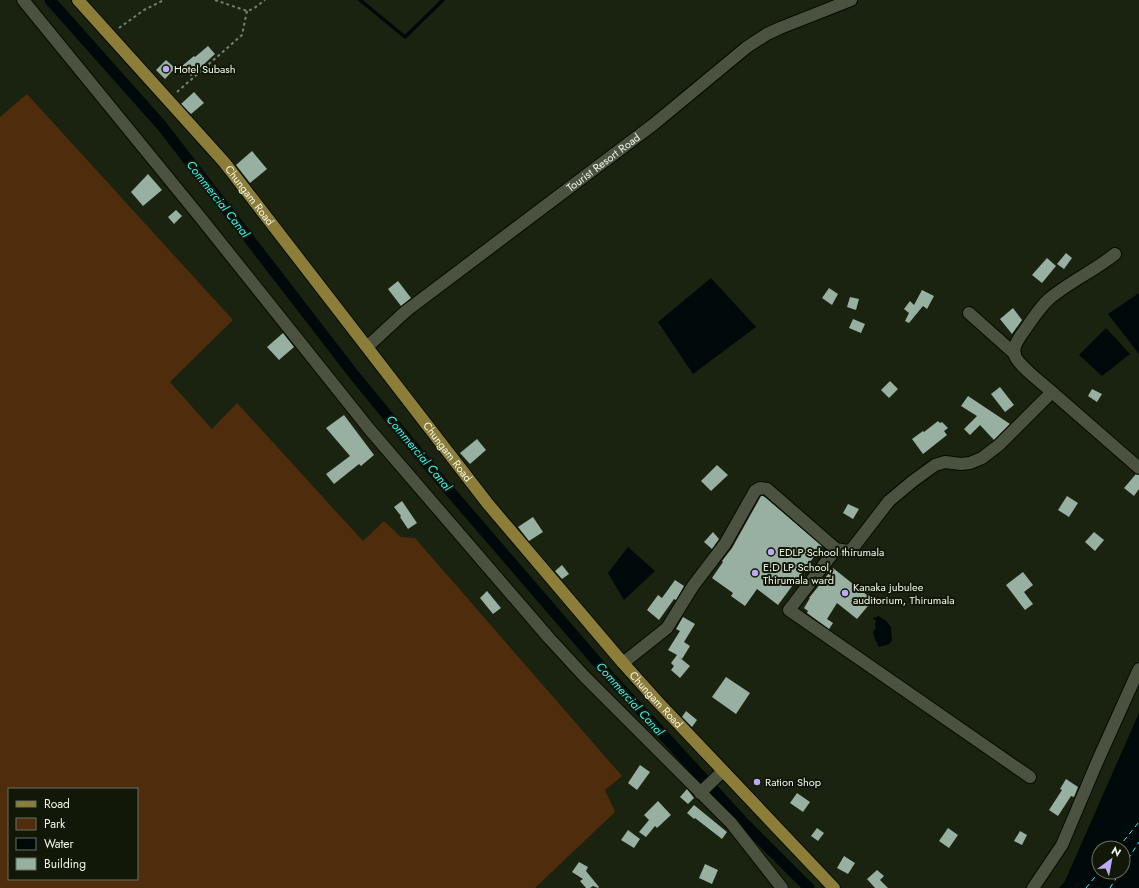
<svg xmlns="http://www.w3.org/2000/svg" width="1139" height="888" font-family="Jost,sans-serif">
  <rect width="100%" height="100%" fill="#1a2210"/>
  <path fill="#4f2c0b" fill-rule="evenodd" d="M27,94L233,320L170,382L212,429L237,403L363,541L384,521L401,537L415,538L622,776L605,790L615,812L535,888H0V117ZM9,789H137V879H9Z"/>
  <g fill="#000909" fill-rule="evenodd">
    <path d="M711,278L756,327L693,374L658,322Z"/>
    <path d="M1139,293V354L1108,314Z"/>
    <path d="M1106,328L1130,354L1102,376L1079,355Z"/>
    <path d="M628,547L655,571L624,600L608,573Z"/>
    <path d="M879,616L886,621L891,627L892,640L890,643L887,645L879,647L875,639L873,632L876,628L875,624L876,621L873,618Z"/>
    <path d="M1139,713V888H1059L1065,881ZM1099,848H1123V872H1099Z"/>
  </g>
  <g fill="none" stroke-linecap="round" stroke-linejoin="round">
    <path stroke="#000909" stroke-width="3.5" d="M360,0L405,37L443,0"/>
    <path stroke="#000909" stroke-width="11" d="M50,0L162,126L355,376L442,482L610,677L745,824L809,888"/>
    <g stroke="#35f5f6" stroke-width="1" stroke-dasharray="5 4" stroke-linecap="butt">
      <path d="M1118,848L1139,822"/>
      <path d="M1123,867L1139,842"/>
      <path d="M1086,888L1099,872"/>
      <path d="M1110,888L1120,872"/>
    </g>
  </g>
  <g fill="#98b0a2">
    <path d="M208,46L215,54L191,76L182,66L194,56L195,57Z"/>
    <path d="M166,60L175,68L165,79L156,70Z"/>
    <path d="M194,92L204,103L191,114L181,104Z"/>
    <path d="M252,151L267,169L250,183L236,165Z"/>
    <path d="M148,174L162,190L143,206L131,192Z"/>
    <path d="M176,210L182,216L174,224L168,217Z"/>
    <path d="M1066,253L1072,258L1064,269L1057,264Z"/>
    <path d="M1047,258L1056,266L1042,283L1032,275Z"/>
    <path d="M398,281L411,298L401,306L388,289Z"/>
    <path d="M829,288L838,294L832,305L822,298Z"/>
    <path d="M922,290L934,296L927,309L923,306L909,323L905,321L909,313L904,309L910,301L914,305Z"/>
    <path d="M850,297L859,299L856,310L847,307Z"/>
    <path d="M1013,308L1022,320L1012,334L1000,319Z"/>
    <path d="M853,319L865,324L861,333L849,328Z"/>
    <path d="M283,333L294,347L279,360L267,347Z"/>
    <path d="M890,381L898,389L889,398L881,390Z"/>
    <path d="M1000,387L1014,405L1005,412L991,394Z"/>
    <path d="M1092,389L1102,394L1097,402L1088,396Z"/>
    <path d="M968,396L1010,424L994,440L980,425L970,435L964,429L977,416L961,406Z"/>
    <path d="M344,415L374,455L361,466L359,464L334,484L326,474L350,456L326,428Z"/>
    <path d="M938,421L940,423L942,422L948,428L944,431L947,435L923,454L912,439L923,431L924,432Z"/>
    <path d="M477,439L486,450L470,464L460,453Z"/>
    <path d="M717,465L728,475L711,491L701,481Z"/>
    <path d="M1136,474L1139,475V489L1134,496L1124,488Z"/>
    <path d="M761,496H763L766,498L822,546L778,605L757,589L745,606L731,596L733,593L712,578L723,562L722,561L732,548Z"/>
    <path d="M1067,496L1078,503L1069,517L1058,510Z"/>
    <path d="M402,501L417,523L408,529L400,517L401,516L394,507Z"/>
    <path d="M848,504L859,509L853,519L843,513Z"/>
    <path d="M533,517L543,532L529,541L518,527Z"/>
    <path d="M713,532L719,539L712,549L704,542Z"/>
    <path d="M1094,532L1104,540L1095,551L1085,542Z"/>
    <path d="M562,565L569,574L562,579L555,571Z"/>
    <path d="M833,568L873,600L857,619L837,603L827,619L833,623L829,629L807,613L808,611L804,608L810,598H809Z"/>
    <path d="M1023,572L1033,585L1024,592L1033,604L1025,610L1006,585Z"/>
    <path d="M675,580L684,586L676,600L674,599L659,620L647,610L658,595L662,598Z"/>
    <path d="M487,591L501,608L493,614L480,598Z"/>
    <path d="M683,617L695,624L684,642L690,646L682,659L679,657L690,666L680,678L671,670L674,666L671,663L677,655L668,650L680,631L676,629Z"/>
    <path d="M726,677L750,693L736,714L712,697Z"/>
    <path d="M686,711L697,720L692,727L682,717Z"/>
    <path d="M640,765L650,772L637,790L628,783Z"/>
    <path d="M1066,779L1078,787L1074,797L1071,796L1058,816L1049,810L1062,790L1060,789Z"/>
    <path d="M687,789L694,798L688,804L680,797Z"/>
    <path d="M797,793L810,802L803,812L790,803Z"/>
    <path d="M658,801L671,815L657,828L655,826L646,837L639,832L649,820L644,815Z"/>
    <path d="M694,805L727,832L722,839L695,818L694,819L687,813Z"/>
    <path d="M817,828L824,833L818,841L811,836Z"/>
    <path d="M948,828L958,835L949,848L939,841Z"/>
    <path d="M628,830L640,839L634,848L621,840Z"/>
    <path d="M1020,831L1027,835L1022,845L1014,841Z"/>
    <path d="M844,856L855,863L848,874L837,868Z"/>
    <path d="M579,862L588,867L586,871L599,887L598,888L593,886L590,888H586L580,881L583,879L572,872Z"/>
    <path d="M705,864L718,870L712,884L699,878Z"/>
    <path d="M877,870L884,876L880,880L888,888H875L867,879Z"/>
  </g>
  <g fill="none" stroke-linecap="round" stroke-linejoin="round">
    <g stroke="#060b01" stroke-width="14">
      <g id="minor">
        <path d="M23,0L200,217L370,430L549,638L584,676L731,823L782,888"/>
        <path d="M969,313L1015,354"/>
        <path id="s1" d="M367,347L406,311L654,124L747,47L767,34L780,28L851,0"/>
        <path d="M1052,392L1139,468"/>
        <path d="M836,549L789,610L1030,777"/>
        <path d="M623,663L667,628L693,586L725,544L755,491L760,488L767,489L836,549L847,551L852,549L889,501L913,481L935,465L945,462L961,464L970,463L982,458L999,445L1052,392C1042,383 1020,367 1015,356C1012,347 1019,338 1024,331C1032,320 1039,308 1049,299C1069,282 1094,271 1115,254"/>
        <path d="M700,793L723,771"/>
        <path d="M1033,888L1062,845L1098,760L1139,669"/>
      </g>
    </g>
    <g stroke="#060b01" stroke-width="14">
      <g id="major">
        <path id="s2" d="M78,0L224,162L488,504L623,663L657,701L834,888"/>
      </g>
    </g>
    <g stroke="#797f71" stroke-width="2" stroke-dasharray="3 3" stroke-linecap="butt">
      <path d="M215,0L247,11L253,9L265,0"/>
      <path d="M119,28L144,10L164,0"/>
      <path d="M177,92L242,35L247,11"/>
    </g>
    <use href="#minor" stroke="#4b5340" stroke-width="12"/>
    <use href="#major" stroke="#8c7e38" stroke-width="12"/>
  </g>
  <g fill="#bea9f4" stroke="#111808" stroke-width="1.5">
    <circle cx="166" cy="69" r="4"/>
    <circle cx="771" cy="552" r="4"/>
    <circle cx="755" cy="573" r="4"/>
    <circle cx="845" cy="593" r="4"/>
    <circle cx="757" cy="782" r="4"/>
  </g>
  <g text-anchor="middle" stroke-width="4" stroke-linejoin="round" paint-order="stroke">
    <g font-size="11" fill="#f1f6eb" stroke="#111808" text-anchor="start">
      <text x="174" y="73">Hotel Subash</text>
      <text x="779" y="556">EDLP School thirumala</text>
      <text x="763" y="571">E.D LP School,<tspan x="763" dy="13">Thirumala ward</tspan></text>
      <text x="853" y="591">Kanaka jubulee<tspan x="853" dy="13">auditorium, Thirumala</tspan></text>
      <text x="765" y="786">Ration Shop</text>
    </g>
    <g font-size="11" fill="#f1f6eb" stroke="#111808">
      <text dy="4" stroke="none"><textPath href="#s1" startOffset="300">Tourist Resort Road</textPath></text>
      <text dy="4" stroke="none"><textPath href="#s2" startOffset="260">Chungam Road</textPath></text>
      <text dy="4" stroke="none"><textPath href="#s2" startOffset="584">Chungam Road</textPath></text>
      <text dy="4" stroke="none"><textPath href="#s2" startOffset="908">Chungam Road</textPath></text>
    </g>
    <g font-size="12" font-style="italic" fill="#35f5f6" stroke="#111808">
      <text transform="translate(218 199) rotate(52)" y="4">Commercial Canal</text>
      <text transform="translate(419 453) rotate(50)" y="4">Commercial Canal</text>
      <text transform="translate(630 699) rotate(48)" y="4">Commercial Canal</text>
    </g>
  </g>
  <rect x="8" y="788" width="130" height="92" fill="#111808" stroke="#6b7163"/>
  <rect x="16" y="801" width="20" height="6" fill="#8c7e38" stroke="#6b7163"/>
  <text x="44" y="808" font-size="12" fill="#f1f6eb">Road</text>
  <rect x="16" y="818" width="20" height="12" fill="#4f2c0b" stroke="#6b7163"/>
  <text x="44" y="828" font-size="12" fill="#f1f6eb">Park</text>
  <rect x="16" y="838" width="20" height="12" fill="#000909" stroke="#6b7163"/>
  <text x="44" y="848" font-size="12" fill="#f1f6eb">Water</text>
  <rect x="16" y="858" width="20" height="12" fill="#98b0a2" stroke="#6b7163"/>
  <text x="44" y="868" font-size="12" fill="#f1f6eb">Building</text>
  <g transform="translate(1111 860) rotate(32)"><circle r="19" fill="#111808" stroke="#6b7163"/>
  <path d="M0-3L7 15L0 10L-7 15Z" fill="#bea9f4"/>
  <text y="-6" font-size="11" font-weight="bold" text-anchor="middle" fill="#f1f6eb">N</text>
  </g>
</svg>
